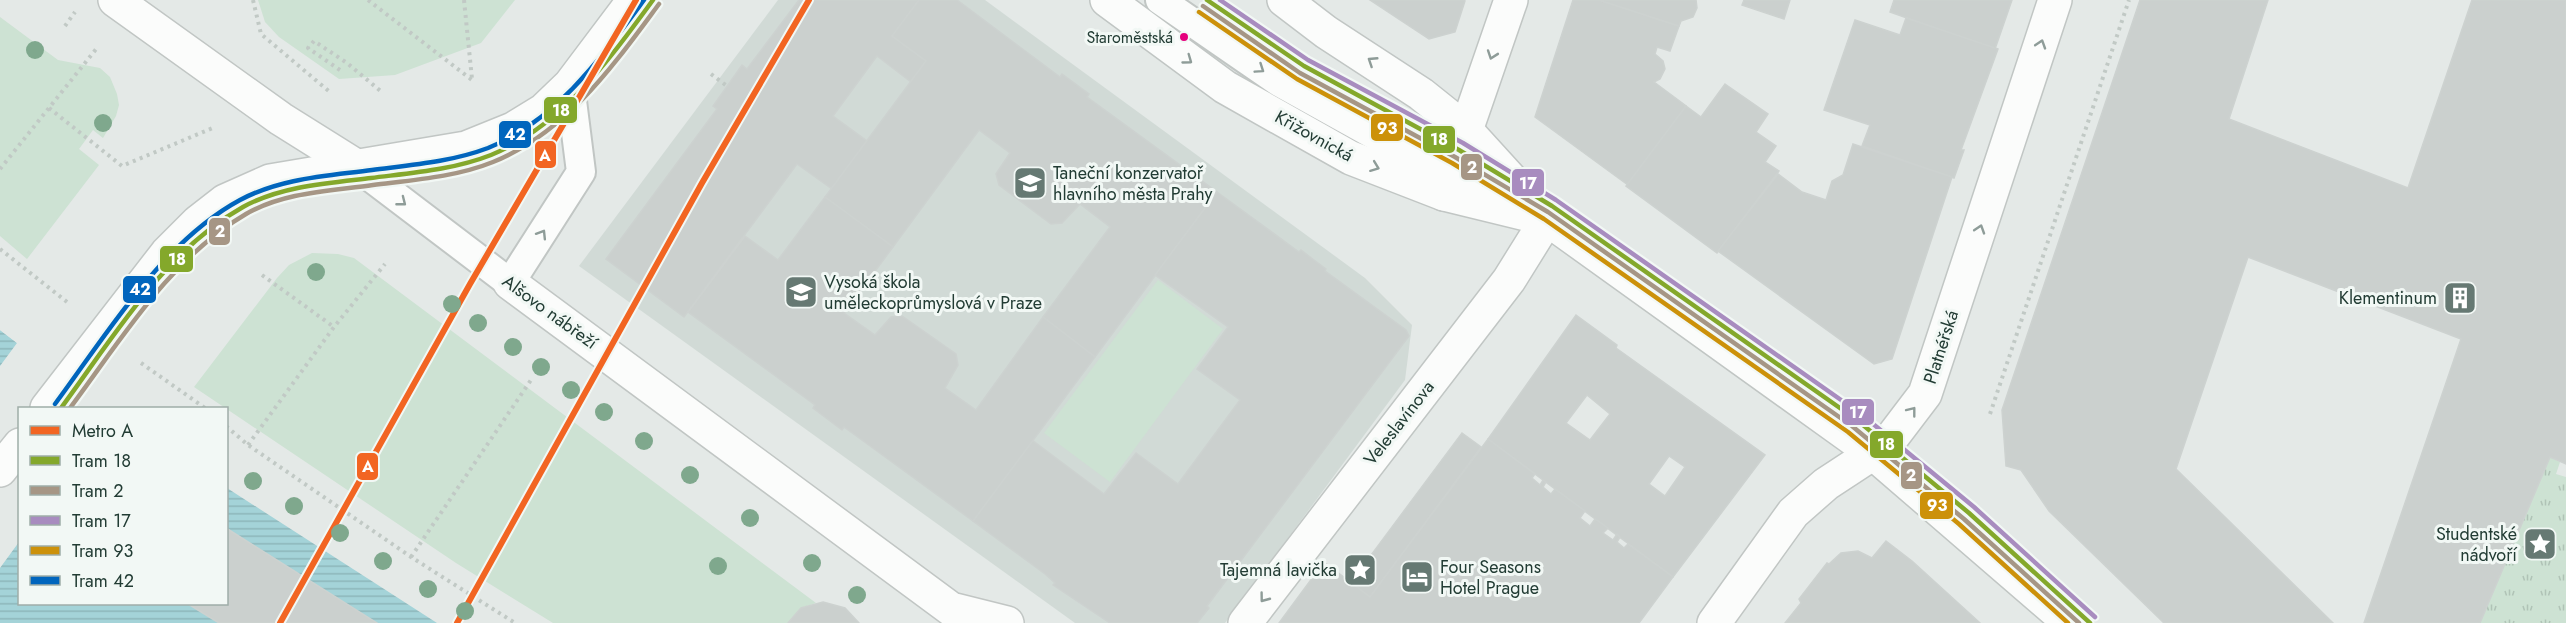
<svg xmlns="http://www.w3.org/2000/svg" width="2566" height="623" font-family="Jost,sans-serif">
  <defs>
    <pattern id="grass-tufts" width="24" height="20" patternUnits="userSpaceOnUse" patternTransform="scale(1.5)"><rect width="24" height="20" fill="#cde2d3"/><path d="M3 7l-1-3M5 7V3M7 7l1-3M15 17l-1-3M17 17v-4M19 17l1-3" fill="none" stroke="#b0c3b6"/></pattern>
    <pattern id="water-rules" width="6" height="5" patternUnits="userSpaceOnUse" patternTransform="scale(1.5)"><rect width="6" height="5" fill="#a4d3d8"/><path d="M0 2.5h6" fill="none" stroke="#8db6ba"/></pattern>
  </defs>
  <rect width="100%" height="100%" fill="#e4e9e7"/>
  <path fill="#d1dad6" d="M778,0H985L1365,278L1412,325L1405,380L1225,623H1075L579,266Z"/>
  <path fill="url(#grass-tufts)" d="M2550,457L2560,462L2556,474L2566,477V623H2480Z"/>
  <g fill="#cde2d3">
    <path d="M258,0H515L481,43L395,75L339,79L279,37L265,22Z"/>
    <path d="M0,17L58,60L100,68L110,77L117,94L119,105L116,116L103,138L93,130L79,149L99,165L27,259L0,236Z"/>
    <path d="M312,253L338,254L354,258L816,603L801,608L788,623H553L456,563L194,387L277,278L289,265Z"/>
    <path d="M1158,280L1223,329L1110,482L1044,433Z"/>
  </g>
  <path fill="url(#water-rules)" d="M0,330L103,408H20V604H226L227,488L437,623H0Z"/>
  <path fill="#e4e9e7" d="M3,322V328L106,408H20L19,542L0,568V366L17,343L0,330Z"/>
  <g fill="#cbd0ce" stroke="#cdd2d0" stroke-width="1.5" fill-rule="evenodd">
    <path d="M799,0H919L892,36L926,61L911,82L877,56L833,116L867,141L832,189L797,164L684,317L606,259L717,109L713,106L742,65L747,69Z"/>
    <path d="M919,0H957L1060,77L1062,74L1089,94L1087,97L1217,192L1095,357L1043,317L1110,227L1080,204L1062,223L1051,224L999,185L996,174L1010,153L979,130L893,247L825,197L926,61L892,36Z"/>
    <path d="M1370,0H1463L1465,1L1455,32L1429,39Z"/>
    <path d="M1573,0H1599L1679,26L1670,51L1657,47L1655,54L1663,61L1665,69L1660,79L1654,82L1686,106L1628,185L1535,117Z"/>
    <path d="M1599,0H1696L1697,8L1693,17L1681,21L1679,26Z"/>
    <path d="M1744,0H1790L1784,19L1742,5Z"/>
    <path d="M1894,0H2012L1995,49L1890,12Z"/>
    <path d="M2140,0H2268L2229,119L2408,188L2472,0H2566V464L2550,457L2480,623H2364L2461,339L2248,257L2176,469L2333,623H2164L2049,511L2021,470L2006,466L2002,410Z"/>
    <path d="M1906,18L1998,49L1961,150H1964L1954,178L1862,146L1870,125L1824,110L1855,20L1900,35Z"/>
    <path d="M1725,84L1768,114L1756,132L1776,146L1765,162L1779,171L1717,253L1626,186L1686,106L1701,117Z"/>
    <path d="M1853,144L1952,177L1892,359L1874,364L1718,251L1778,174L1802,192L1826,200L1832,181L1843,175Z"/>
    <path d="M1217,192L1299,252L1301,250L1314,260L1326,269L1325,271L1406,330L1409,336L1207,606L1209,608L1197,623H1110L1053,585L1055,583L1045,574L973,521L1032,440L1104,494L1136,453L1178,484L1240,400L1197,369L1228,327L1155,275Z"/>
    <path d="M825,197L893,247L844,313L875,335L891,317L902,316L956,354L958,365L945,388L976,410L1043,317L1095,357L973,521L844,427L842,430L813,408L815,405L688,312L745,236L778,260Z"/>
    <path d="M1576,315L1617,345L1616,348L1765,455L1673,577L1488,439ZM1587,395L1610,414L1590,440L1566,423ZM1669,456L1685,467L1665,496L1649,484Z"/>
    <path d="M1462,433L1481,447L1370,597L1351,582Z"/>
    <path d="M1488,439L1535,474L1532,478L1540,485L1543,480L1546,482L1543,487L1551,494L1555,489L1585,511L1580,518L1590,526L1595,519L1608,528L1603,533L1613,540L1617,534L1620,537L1617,542L1624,548L1628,544L1673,577L1639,623H1279L1324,562L1370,597Z"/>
    <path d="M226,528L377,623H219L188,604H226Z"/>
    <path d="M1886,541L1912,561L1980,623H1785L1801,603L1799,599L1827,563L1829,564L1841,553L1858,551L1872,558Z"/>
    <path d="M823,602L845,608L859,623H788L801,608Z"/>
  </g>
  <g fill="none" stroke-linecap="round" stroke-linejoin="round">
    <g stroke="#c1c6c4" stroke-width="32">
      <g id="lane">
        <path d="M1160,0L1279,82L1468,187"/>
        <path d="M356,166L510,283L581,172L570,85"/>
      </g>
    </g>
    <g stroke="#c1c6c4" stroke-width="36">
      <g id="street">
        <path d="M115,0L281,119L356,166"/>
        <path d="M1107,0L1225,87L1351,158L1444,194L1547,219"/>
        <path d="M1284,0L1326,32L1421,94L1466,130L1547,219L1873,453L2070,623"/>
        <path d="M1444,194L1511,0"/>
        <path d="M510,283L951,609L1007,623"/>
        <path d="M47,408L167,253L198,222L225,201L270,181L466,148L513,129L544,110L570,85L634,0"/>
        <path d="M0,470L20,445"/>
        <path d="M1245,623L1509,280L1547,219"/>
        <path d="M1714,623L1793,513L1826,484L1887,444L1925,394L2055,0"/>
      </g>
    </g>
    <g stroke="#c1c9c5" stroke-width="4" stroke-dasharray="3 4.5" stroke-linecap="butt">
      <path d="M253,0L261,34L331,93"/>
      <path d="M368,0L472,80"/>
      <path d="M464,0L472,79"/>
      <path d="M65,26L75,12"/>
      <path d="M340,70L308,48L314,41L347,63L383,93"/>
      <path d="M711,74L727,86"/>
      <path d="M49,108L122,166L215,127"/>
      <path d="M0,169L97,48"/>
      <path d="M0,249L67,302"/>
      <path d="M262,275L334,327"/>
      <path d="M141,363L205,408"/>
      <path d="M1990,414L2129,0"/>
      <path d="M226,426L248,445L411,557L515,623"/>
      <path d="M248,445L334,327L385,264"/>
      <path d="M411,557L531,380"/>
    </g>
    <use href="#lane" stroke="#fbfcfb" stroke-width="28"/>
    <use href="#street" stroke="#fbfcfb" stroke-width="33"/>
    <g stroke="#f2f8f5" stroke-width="9">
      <g id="tram-1">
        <path d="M1207,0L1304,66L1459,150L1552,206L1857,420L1969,513L2090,623"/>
        <path d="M61,408C113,338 164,251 243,207C281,186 328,183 371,178C410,173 453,170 491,155C563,125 608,61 653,0"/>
      </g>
    </g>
    <g stroke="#f2f8f5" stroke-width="9">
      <g id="tram-2">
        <path d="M1203,6L1300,73L1455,157L1548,212L1852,426L1964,519L2079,623"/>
        <path d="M70,408C121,340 170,258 246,214C284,192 331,191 373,185C413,180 456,177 493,162C567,132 613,66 659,4"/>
      </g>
    </g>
    <g stroke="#f2f8f5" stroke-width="9">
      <path id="tram-3" d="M1220,0L1308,60L1463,143L1556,200L1861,414L1974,507L2095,617"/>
    </g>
    <g stroke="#f2f8f5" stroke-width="9">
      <path id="tram-4" d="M1199,12L1297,79L1452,163L1544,219L1848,432L1959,524L2068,623"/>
    </g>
    <g stroke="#f2f8f5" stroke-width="9">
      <path id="tram-5" d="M55,404C107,334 162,242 240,200C281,178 327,176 372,170C411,165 451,162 488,148C557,120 601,58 644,0"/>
    </g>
    <use href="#tram-1" stroke="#84a82b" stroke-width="4.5"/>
    <use href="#tram-2" stroke="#a69685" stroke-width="4.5"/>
    <use href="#tram-3" stroke="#a88cbf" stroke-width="4.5"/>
    <use href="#tram-4" stroke="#cc910a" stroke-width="4.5"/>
    <use href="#tram-5" stroke="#0065bd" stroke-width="4.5"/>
    <g stroke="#f2f8f5" stroke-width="10">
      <g id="metro-1">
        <path d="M280,623L470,284L636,0"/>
        <path d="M457,623L702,183L809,0"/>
      </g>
    </g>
    <use href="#metro-1" stroke="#f26522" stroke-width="6"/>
  </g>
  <g fill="#7fa88d">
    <circle cx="35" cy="50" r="9"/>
    <circle cx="103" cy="123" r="9"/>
    <circle cx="316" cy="272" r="9"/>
    <circle cx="452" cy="304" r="9"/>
    <circle cx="478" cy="323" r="9"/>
    <circle cx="513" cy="347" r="9"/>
    <circle cx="541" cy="367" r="9"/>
    <circle cx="571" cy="390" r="9"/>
    <circle cx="604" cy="412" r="9"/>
    <circle cx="644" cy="441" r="9"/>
    <circle cx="690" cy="475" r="9"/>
    <circle cx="253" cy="481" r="9"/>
    <circle cx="294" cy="506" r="9"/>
    <circle cx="750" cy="518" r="9"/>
    <circle cx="340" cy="533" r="9"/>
    <circle cx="383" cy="561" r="9"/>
    <circle cx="812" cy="563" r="9"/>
    <circle cx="718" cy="566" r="9"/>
    <circle cx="428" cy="589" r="9"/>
    <circle cx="857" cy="595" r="9"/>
    <circle cx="465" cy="611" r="9"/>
  </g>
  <defs><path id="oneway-chevron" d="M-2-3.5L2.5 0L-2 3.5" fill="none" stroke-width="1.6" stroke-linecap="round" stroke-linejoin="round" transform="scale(1.5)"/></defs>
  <g stroke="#8e9c98">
    <use href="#oneway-chevron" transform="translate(2041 44) rotate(-72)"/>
    <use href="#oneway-chevron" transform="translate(1492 55) rotate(109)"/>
    <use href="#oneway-chevron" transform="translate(1188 60) rotate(36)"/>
    <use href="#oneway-chevron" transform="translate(1372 61) rotate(-147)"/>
    <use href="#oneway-chevron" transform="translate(1260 69) rotate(34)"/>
    <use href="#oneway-chevron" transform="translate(1375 167) rotate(21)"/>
    <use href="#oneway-chevron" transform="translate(402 202) rotate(38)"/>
    <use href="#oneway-chevron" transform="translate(1980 229) rotate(-72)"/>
    <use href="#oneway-chevron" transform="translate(542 234) rotate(-58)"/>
    <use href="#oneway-chevron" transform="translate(1912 411) rotate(-52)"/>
    <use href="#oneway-chevron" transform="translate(1264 598) rotate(127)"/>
  </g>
  <defs>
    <g id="school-square" transform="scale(1.725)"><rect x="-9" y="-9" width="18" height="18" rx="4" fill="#667973" stroke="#f2f8f5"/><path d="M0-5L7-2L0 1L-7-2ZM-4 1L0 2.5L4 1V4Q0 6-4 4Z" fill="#fff"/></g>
    <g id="university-square" transform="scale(1.725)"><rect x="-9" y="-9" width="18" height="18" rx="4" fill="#667973" stroke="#f2f8f5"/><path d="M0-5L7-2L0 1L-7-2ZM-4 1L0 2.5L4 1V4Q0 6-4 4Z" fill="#fff"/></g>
    <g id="building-square" transform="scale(1.725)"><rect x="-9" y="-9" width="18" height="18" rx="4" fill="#667973" stroke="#f2f8f5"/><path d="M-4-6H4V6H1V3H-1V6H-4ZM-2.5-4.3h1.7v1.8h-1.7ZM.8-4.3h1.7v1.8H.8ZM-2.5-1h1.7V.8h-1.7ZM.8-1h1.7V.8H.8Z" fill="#fff"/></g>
    <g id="sight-square" transform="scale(1.725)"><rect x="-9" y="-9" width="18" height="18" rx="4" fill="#667973" stroke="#f2f8f5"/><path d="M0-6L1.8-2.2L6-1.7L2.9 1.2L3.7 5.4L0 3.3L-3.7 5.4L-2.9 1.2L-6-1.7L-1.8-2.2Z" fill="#fff"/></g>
    <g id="hotel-square" transform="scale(1.725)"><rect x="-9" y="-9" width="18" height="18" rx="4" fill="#667973" stroke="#f2f8f5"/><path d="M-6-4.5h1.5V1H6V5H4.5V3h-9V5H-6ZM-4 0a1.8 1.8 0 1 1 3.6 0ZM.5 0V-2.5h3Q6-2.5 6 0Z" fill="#fff"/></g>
  </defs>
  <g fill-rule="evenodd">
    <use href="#school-square" x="1030" y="183"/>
    <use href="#university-square" x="801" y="292"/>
    <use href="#building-square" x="2460" y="298"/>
    <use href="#sight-square" x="2540" y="544"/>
    <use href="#sight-square" x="1360" y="570"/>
    <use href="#hotel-square" x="1417" y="577"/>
  </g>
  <circle fill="#e5007d" stroke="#f2f8f5" stroke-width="2" cx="1184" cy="37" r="5"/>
  <g text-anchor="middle" stroke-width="6" stroke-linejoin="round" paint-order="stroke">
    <g font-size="16" fill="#223c34" stroke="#f2f8f5" text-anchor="end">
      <text x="1173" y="43">Staroměstská</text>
    </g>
    <g font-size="18" fill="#223c34" stroke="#f2f8f5">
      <text transform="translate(1314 136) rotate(29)" y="6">Křižovnická</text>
      <text transform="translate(550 312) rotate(36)" y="6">Alšovo nábřeží</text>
      <text transform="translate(1941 347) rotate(-72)" y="6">Platnéřská</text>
      <text transform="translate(1399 423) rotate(-52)" y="6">Veleslavínova</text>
    </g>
    <g font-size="18" fill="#223c34" stroke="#f2f8f5" text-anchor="start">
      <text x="1053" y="179">Taneční konzervatoř<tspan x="1053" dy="21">hlavního města Prahy</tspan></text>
      <text x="824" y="288">Vysoká škola<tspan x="824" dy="21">uměleckoprůmyslová v Praze</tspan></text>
      <text x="2437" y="304" text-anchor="end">Klementinum</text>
      <text x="2517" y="540" text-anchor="end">Studentské<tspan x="2517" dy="21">nádvoří</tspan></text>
      <text x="1440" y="573">Four Seasons<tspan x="1440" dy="21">Hotel Prague</tspan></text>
      <text x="1337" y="576" text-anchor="end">Tajemná lavička</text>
    </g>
  </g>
  <g stroke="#f2f8f5" stroke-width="2">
    <rect x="543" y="96" width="35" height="28" rx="6" fill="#84a82b"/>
    <rect x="1370" y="113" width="34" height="29" rx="6" fill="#cc910a"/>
    <rect x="498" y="120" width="34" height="29" rx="6" fill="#0065bd"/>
    <rect x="1422" y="125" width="34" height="29" rx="6" fill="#84a82b"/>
    <rect x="534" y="140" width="23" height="29" rx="6" fill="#f26522"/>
    <rect x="1460" y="153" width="23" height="28" rx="6" fill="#a69685"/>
    <rect x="1511" y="168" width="34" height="29" rx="6" fill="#a88cbf"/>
    <rect x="208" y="217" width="23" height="29" rx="6" fill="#a69685"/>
    <rect x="159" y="245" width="35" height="28" rx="6" fill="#84a82b"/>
    <rect x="122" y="275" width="35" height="29" rx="6" fill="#0065bd"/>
    <rect x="1841" y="398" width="34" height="28" rx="6" fill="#a88cbf"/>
    <rect x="1869" y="430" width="35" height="29" rx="6" fill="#84a82b"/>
    <rect x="356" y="452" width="23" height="29" rx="6" fill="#f26522"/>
    <rect x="1900" y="461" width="23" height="29" rx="6" fill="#a69685"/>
    <rect x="1919" y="491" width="35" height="29" rx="6" fill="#cc910a"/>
  </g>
  <g font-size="16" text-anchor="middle" font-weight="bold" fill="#fff">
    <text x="561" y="116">18</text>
    <text x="1387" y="134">93</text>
    <text x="515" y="140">42</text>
    <text x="1439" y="145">18</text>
    <text x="545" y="161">A</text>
    <text x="1472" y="173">2</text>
    <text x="1528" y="189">17</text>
    <text x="220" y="237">2</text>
    <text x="177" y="265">18</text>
    <text x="140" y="295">42</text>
    <text x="1858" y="418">17</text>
    <text x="1886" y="450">18</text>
    <text x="368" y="472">A</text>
    <text x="1911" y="481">2</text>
    <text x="1937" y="511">93</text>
  </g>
  <rect x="18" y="407" width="210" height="198" fill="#f2f8f5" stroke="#9fada8" stroke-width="1.5"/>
  <rect x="30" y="426" width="30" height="9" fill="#f26522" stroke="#9fada8" stroke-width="1.5"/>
  <text x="72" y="437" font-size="18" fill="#223c34">Metro A</text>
  <rect x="30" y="456" width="30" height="9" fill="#84a82b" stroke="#9fada8" stroke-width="1.5"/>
  <text x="72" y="467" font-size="18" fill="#223c34">Tram 18</text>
  <rect x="30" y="486" width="30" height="9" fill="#a69685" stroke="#9fada8" stroke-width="1.5"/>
  <text x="72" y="497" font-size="18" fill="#223c34">Tram 2</text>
  <rect x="30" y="516" width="30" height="9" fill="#a88cbf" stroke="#9fada8" stroke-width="1.5"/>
  <text x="72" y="527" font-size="18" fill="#223c34">Tram 17</text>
  <rect x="30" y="546" width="30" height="9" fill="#cc910a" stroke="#9fada8" stroke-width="1.5"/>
  <text x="72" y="557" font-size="18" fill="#223c34">Tram 93</text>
  <rect x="30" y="576" width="30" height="9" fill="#0065bd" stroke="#9fada8" stroke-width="1.5"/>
  <text x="72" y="587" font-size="18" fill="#223c34">Tram 42</text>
</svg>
